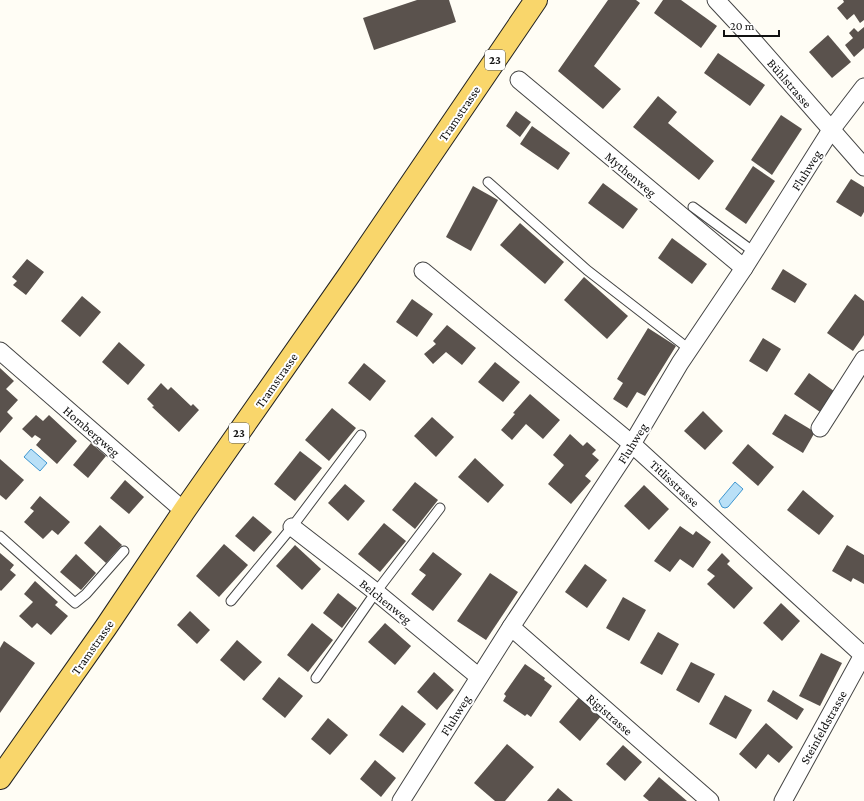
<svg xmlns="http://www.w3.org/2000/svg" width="864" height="801" font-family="'Crimson Pro',serif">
  <rect width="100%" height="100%" fill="#fffdf5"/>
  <g fill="#b9e0f7" stroke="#3f96cf">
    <path d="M31,449L47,463L40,471L24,457Z"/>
    <path d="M735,482L743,489L728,507L725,508L722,507L719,501Z"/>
  </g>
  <g fill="#5a524d">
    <path d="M417,0H449L456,22L374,50L363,18Z"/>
    <path d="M608,0H636L640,3L594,66L621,89L603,109L558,71Z"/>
    <path d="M663,0H681L717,26L701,48L654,13Z"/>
    <path d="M843,0H864V20L860,23L854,14L847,20L837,8L844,2Z"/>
    <path d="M864,27V48L854,57L845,45L853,38L849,33L854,28L858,32Z"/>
    <path d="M828,35L851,62L832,78L809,52Z"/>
    <path d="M718,53L765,85L750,106L704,73Z"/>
    <path d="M658,96L677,112L668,123L714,161L699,180L633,127Z"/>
    <path d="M516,111L531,122L520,137L506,126Z"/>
    <path d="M781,115L802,129L772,175L751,160Z"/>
    <path d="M532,126L570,153L558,170L520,144Z"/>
    <path d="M753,166L775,181L746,224L725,209Z"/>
    <path d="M851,179L864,187V212L861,217L836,202Z"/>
    <path d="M603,183L638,209L623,229L588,203Z"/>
    <path d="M473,186L498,200L471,251L446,237Z"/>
    <path d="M520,223L564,262L545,284L500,245Z"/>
    <path d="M672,238L707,264L692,284L658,258Z"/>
    <path d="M27,259L44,272L26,295L13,285L17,281L12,277Z"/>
    <path d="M783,269L807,284L795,303L771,289Z"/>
    <path d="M584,277L628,316L607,339L564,300Z"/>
    <path d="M855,294L864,301V335L853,351L827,333Z"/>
    <path d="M82,296L101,312L80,337L61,321Z"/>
    <path d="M412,299L433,314L417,337L396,322Z"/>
    <path d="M447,325L476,348L462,365L446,352L433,364L424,354L436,344L433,341Z"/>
    <path d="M648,328L676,346L645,396L637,392L627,408L613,399L623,383L617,379Z"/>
    <path d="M763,338L781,349L767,372L749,361Z"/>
    <path d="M119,342L145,365L128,385L102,362Z"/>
    <path d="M495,362L520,382L503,402L478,382Z"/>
    <path d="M364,363L386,381L370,401L348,383Z"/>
    <path d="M0,368L14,381L6,389L18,400L7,412L13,418L0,433Z"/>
    <path d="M809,373L838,394L823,414L794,394Z"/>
    <path d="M161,383L168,390L171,387L191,406L193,404L199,410L179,432L152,407L154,406L147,399Z"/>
    <path d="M530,394L560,420L543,439L526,424L512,440L501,430L515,414L513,413Z"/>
    <path d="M332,408L356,428L329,461L305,440Z"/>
    <path d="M703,411L723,431L705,450L684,431Z"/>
    <path d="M785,414L815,432L803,453L772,434Z"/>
    <path d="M36,415L43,421L49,415L77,441L57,464L36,445L41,439L35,435L32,438L22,429Z"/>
    <path d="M432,417L454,437L436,457L414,436Z"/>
    <path d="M570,434L583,446L587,442L596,450L592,454L599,460L585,476L591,481L571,504L548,484L564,465L553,455Z"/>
    <path d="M91,443L106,456L88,478L73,465Z"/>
    <path d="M748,444L774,467L758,486L732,463Z"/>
    <path d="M300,451L322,468L295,501L274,484Z"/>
    <path d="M475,458L504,485L488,503L458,477Z"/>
    <path d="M0,459L24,480L6,500L0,495Z"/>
    <path d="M125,480L144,497L129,514L110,498Z"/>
    <path d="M415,482L438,500L415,529L392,510Z"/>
    <path d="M345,484L365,501L348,521L328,503Z"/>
    <path d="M644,485L669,509L649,530L624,506Z"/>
    <path d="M803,490L834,516L819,535L787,510Z"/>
    <path d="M40,496L70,522L58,535L52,530L43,539L24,522L34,511L30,508Z"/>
    <path d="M253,516L272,532L254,552L235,536Z"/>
    <path d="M384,523L406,541L380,572L358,554Z"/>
    <path d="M100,525L122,545L106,563L84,543Z"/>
    <path d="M680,526L693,535L696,531L711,542L693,568L680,559L670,572L654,561Z"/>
    <path d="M224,544L248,565L219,597L196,576Z"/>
    <path d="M295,545L321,569L302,590L276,566Z"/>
    <path d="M847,545L864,555V584L853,578L851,582L832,571Z"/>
    <path d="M433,552L462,574L433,611L411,594L426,575L419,570Z"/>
    <path d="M0,553L14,565L10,570L16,575L1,591L0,590Z"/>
    <path d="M722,553L730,561L727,564L753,588L734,609L707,584L715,576L707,570Z"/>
    <path d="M76,554L96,573L81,590L60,572Z"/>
    <path d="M585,564L607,580L587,608L565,592Z"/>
    <path d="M490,573L518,592L486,640L457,621Z"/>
    <path d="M35,581L58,602L55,605L68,616L51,635L37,623L32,628L19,616L33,602L24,594Z"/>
    <path d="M338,593L357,608L342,628L323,613Z"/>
    <path d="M623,597L646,610L629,641L606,628Z"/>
    <path d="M781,603L800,621L782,641L763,623Z"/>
    <path d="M190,611L210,630L197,644L177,625Z"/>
    <path d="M312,623L333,640L308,672L287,655Z"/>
    <path d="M385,623L411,646L395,665L368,642Z"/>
    <path d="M658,632L679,644L662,675L640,663Z"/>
    <path d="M237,640L262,662L244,681L220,660Z"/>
    <path d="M4,641L35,663L0,713V648Z"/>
    <path d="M821,653L842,663L820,706L799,696Z"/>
    <path d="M691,662L715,674L699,703L676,690Z"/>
    <path d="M525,664L545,678L544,680L552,686L531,717L527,714L525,716L503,701L506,696L504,694Z"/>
    <path d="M434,672L454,690L437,710L417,692Z"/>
    <path d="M279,677L303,696L285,718L262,699Z"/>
    <path d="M773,690L804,709L797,720L767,701Z"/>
    <path d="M725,695L752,710L736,739L709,724Z"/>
    <path d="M580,696L602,715L580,741L559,722Z"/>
    <path d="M402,705L426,724L403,753L379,735Z"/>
    <path d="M328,718L348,735L330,755L311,739Z"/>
    <path d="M766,723L793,747L779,763L768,754L756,769L739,754Z"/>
    <path d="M507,744L534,767L505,801H495L474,783Z"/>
    <path d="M623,745L642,762L625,781L606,764Z"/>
    <path d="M375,760L396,778L381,797L360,779Z"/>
    <path d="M659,777L687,801H649L643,796Z"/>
    <path d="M558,788L573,801H547Z"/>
  </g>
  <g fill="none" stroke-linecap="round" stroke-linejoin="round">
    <g stroke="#444" stroke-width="11">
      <g id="lane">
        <path d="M488,182L587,270L689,349"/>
        <path d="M693,207L754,252"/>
        <path d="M0,536L75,603L86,594L124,551"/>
        <path d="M231,601L292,527L361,435"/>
        <path d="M316,678L376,592L440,508"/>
      </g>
    </g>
    <g stroke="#444" stroke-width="19">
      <g id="street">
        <path d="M716,0L743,29L864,167"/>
        <path d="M519,80L744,268"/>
        <path d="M423,271L632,444L864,656"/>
        <path d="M0,351L184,511"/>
        <path d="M820,428L864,359"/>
        <path d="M292,527L376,592L479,677"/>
        <path d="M511,627L710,801"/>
        <path d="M401,801L511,627L632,444L680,363L744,268L831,130L864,87"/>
        <path d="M783,801L864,653"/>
      </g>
    </g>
    <g stroke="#222" stroke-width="24">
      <path id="primary" d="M0,778L106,627L184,511L349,275L536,0"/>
    </g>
    <use href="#lane" stroke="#fff" stroke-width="9"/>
    <use href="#street" stroke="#fff" stroke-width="17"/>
    <use href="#primary" stroke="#f9d66b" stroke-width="22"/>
  </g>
  <g text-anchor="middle" stroke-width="4" stroke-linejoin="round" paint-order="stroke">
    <g fill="#fff" stroke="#585858" stroke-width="1">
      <rect x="485" y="50" width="20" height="20" rx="3"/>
      <rect x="229" y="423" width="20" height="20" rx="3"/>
    </g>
    <g font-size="12" font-weight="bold" fill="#111">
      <text x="495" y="64">23</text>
      <text x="239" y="437">23</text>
    </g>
    <g font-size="13" fill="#111" stroke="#fff">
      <text transform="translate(790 83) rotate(49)" y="5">Bühlstrasse</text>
      <text transform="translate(459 113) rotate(-56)" y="5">Tramstrasse</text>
      <text transform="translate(806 170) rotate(-58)" y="5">Fluhweg</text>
      <text transform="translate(631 174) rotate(40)" y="5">Mythenweg</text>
      <text transform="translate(276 380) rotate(-55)" y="5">Tramstrasse</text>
      <text transform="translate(92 431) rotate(41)" y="5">Hombergweg</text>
      <text transform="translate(632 443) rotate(-58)" y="5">Fluhweg</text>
      <text transform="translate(675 483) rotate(43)" y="5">Titlisstrasse</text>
      <text transform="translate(386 601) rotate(39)" y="5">Belchenweg</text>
      <text transform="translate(92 647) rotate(-55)" y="5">Tramstrasse</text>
      <text transform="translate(610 714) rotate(41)" y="5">Rigistrasse</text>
      <text transform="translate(455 715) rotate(-58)" y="5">Fluhweg</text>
      <text transform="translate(823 727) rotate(-61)" y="5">Steinfeldstrasse</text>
    </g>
  </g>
  <path d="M724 30v6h55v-6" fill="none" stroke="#111111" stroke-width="2"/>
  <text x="730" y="30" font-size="12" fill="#111111" stroke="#ffffff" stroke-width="3" paint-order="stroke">20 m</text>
</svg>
